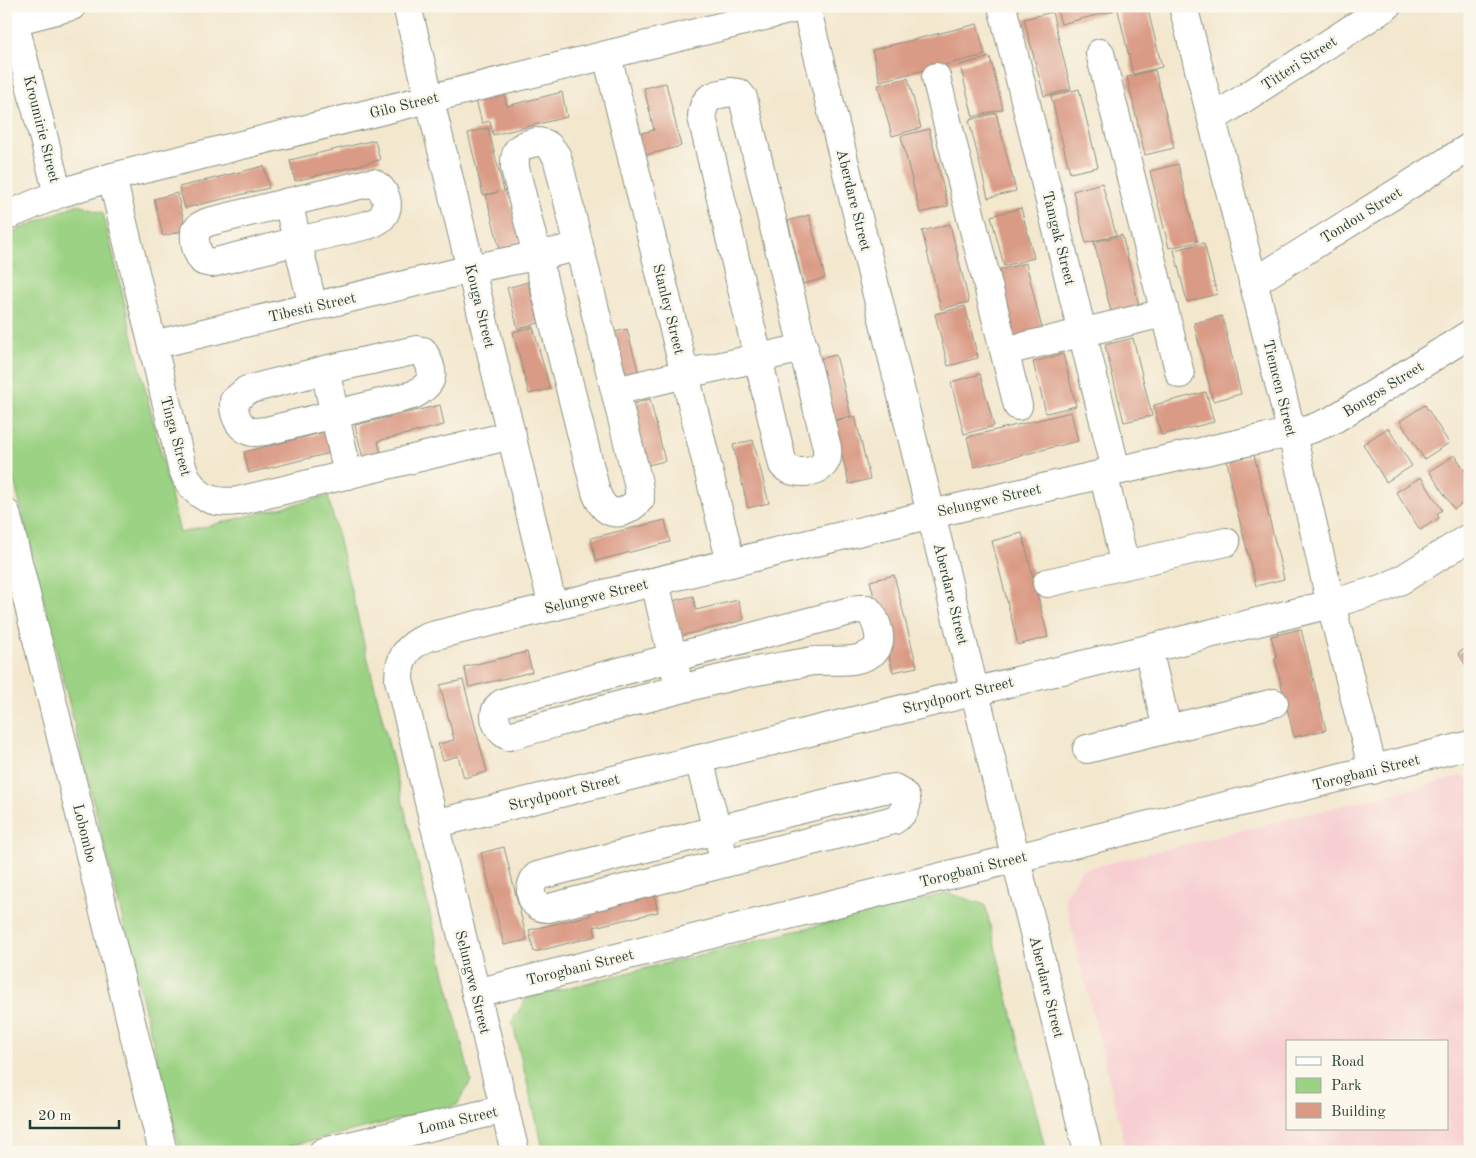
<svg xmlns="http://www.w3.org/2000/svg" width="1476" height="1158" font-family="'Old Standard TT',serif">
  <rect width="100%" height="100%" fill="#fbf7ec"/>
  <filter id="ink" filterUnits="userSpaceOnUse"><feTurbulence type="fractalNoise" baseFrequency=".02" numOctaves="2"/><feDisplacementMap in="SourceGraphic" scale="10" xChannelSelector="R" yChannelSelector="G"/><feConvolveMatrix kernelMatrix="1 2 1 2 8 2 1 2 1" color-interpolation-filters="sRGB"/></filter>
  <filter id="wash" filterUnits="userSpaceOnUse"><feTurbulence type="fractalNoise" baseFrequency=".0096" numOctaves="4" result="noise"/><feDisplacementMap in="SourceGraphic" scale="20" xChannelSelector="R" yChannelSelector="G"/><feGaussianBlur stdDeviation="1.12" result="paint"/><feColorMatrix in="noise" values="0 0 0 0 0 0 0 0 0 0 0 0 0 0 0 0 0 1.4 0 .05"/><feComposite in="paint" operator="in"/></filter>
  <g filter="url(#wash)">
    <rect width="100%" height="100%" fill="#f3e7ce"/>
    <path fill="#f7cfd2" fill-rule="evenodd" d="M1462,776L1470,780V1152H1127L1064,897L1081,870ZM1287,1042H1447V1129H1287Z"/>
    <g fill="#9bd283" stroke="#5d885c">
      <path d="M78,204L103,213L180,533L328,496L471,1081L457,1105L265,1152H182L177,1139L6,448V235Z"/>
      <path d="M948,893L985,905L1046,1152H544L512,1021L527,998Z"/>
    </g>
    <g id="blocks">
      <g fill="#da9b86">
        <path d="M1056,6H1112L1113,11L1061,24Z"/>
        <path d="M1117,6H1147L1162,67L1133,74Z"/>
        <path d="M1052,12L1071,89L1044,96L1024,19Z"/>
        <path d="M977,24L985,55L880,81L872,50Z"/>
        <path d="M990,57L1003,109L973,117L960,65Z"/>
        <path d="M1155,70L1174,148L1145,155L1127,77Z"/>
        <path d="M908,78L921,128L892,136L878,85Z"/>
        <path d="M666,83L681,146L643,156L638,134L654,130L644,88Z"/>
        <path d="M1079,89L1098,167L1070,173L1051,96Z"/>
        <path d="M562,92L567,117L493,135L490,121L482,123L476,100L504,93L507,106Z"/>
        <path d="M996,113L1016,191L988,198L969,120Z"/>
        <path d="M488,128L504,191L507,190L523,253L502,258L486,195L498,192L483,195L468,133Z"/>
        <path d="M929,129L948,206L920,213L901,136Z"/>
        <path d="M375,140L380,160L295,181L290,160Z"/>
        <path d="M1178,164L1197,242L1169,248L1150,171Z"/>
        <path d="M264,166L269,188L185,208L179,187Z"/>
        <path d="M1102,183L1116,235L1086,243L1073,191Z"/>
        <path d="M177,193L186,230L163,236L154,199Z"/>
        <path d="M1021,208L1034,258L1004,266L991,216Z"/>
        <path d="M809,215L825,278L803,284L788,221Z"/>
        <path d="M950,224L969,302L941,309L922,231Z"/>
        <path d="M1122,235L1141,313L1113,320L1094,242Z"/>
        <path d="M1204,243L1217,294L1187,302L1174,250Z"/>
        <path d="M1026,263L1045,341L1017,348L998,270Z"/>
        <path d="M528,282L539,323L518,329L507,288Z"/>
        <path d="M965,306L978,358L948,366L935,314Z"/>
        <path d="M1222,316L1241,394L1213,401L1194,323Z"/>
        <path d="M533,327L550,389L529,394L513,332Z"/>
        <path d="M627,329L638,371L618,376L607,334Z"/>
        <path d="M1133,338L1152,416L1124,422L1105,345Z"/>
        <path d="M1063,354L1076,406L1046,413L1033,362Z"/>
        <path d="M836,355L851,416L830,421L815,360Z"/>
        <path d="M980,374L994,426L964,434L951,382Z"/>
        <path d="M1206,392L1214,422L1161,435L1154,405Z"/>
        <path d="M650,399L665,461L644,466L629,405Z"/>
        <path d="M440,405L444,425L378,441L381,454L363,459L355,425Z"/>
        <path d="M1425,405L1449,443L1424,459L1400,421Z"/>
        <path d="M1071,412L1078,441L974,467L967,437Z"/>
        <path d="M855,416L870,479L849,484L834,421Z"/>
        <path d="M1388,428L1412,466L1386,482L1363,444Z"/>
        <path d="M329,431L334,452L249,473L244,452Z"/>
        <path d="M753,440L769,503L748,508L733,445Z"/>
        <path d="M1254,455L1284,579L1256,586L1230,482L1231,481L1227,461Z"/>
        <path d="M1455,455L1470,479V499L1454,509L1429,471Z"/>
        <path d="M1421,477L1442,510L1437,514L1439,518L1420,530L1396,492Z"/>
        <path d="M665,520L670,542L596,561L591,538Z"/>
        <path d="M1022,533L1048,637L1018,645L992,541Z"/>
        <path d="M894,575L917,667L893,672L870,581Z"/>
        <path d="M693,596L696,610L738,600L744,620L681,636L672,601Z"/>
        <path d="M1301,629L1326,730L1294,737L1275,659L1277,658L1271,636Z"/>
        <path d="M1470,646V672L1458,653Z"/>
        <path d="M527,652L532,672L469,687L464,667Z"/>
        <path d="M463,680L487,772L464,778L458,756L443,760L438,744L454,740L440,685Z"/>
        <path d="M504,847L527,940L504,945L481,853Z"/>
        <path d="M653,891L658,912L594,927L596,936L534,952L529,930L591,915L589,907Z"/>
      </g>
    </g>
  </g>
  <g filter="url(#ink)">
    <use href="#blocks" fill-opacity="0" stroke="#899281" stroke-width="1"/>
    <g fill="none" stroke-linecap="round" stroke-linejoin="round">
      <g stroke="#899281" stroke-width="30">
        <g id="minor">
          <path d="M10,6L58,194"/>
          <path d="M407,6L553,607"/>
          <path d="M806,6L1088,1152"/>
          <path d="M1002,6L1116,470"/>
          <path d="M1183,6L1292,434L1331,604L1373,770"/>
          <path d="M14,21L72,6"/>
          <path d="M1100,53L1180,374"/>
          <path d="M607,55L731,563"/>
          <path d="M936,77L1018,406"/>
          <path d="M732,92L739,93L743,98L827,448C827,451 828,456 826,460C821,474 792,476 783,465L702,117C703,97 714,94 732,92Z"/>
          <path d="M1212,119L1387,6"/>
          <path d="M536,142C547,142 551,147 557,157L638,483L640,499C623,518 605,518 596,492L515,168C514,150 518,146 536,142Z"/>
          <path d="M112,177L182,467C192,495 209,505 238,501L512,435"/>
          <path d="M373,183C385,189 392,205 382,217C379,221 373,223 368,225L298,241L212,263L203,261C196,252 194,242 195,231L200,226L208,222L364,184Z"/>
          <path d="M288,202L313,307"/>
          <path d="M6,216L58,194L112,177L805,6"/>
          <path d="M1253,283L1470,147"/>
          <path d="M153,345L471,269L579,247"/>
          <path d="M417,350L423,351C436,373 435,383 413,395L266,431C262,431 257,432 254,432C239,430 233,414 234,401L247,390L325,370Z"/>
          <path d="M1005,351L1164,313"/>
          <path d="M325,370L348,475"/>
          <path d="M616,391L685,374L804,348"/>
          <path d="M1103,473L1125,565"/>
          <path d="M6,513L163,1152"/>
          <path d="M655,582L676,673"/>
          <path d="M1047,583L1226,542"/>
          <path d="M858,609H867C876,618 886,643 873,652C854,666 829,658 807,662C780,667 752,671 725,678C653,695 581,716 509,736C499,733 490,716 498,707C501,703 507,701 512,700Z"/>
          <path d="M1148,649L1167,729"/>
          <path d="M1087,749L1274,703"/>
          <path d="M699,759L721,847"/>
          <path d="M894,788C912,797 909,810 894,820L549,908C530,909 526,888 537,876L716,830L880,790Z"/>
          <path d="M434,824L1331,604L1384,588L1401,580L1470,537"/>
          <path d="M476,993L1470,745"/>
          <path d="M323,1152L505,1109"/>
          <path d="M515,1152L399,680C399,657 407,646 428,637C708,569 987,498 1269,437L1292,434L1311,429L1331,421L1470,334"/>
        </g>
      </g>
      <use href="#minor" stroke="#fff" stroke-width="28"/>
    </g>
  </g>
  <g text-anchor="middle" stroke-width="5" stroke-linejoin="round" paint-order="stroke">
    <g font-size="15" fill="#1f3d34" stroke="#fbf7ec">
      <text transform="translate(1299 63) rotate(-33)" y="5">Titteri Street</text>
      <text transform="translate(404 105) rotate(-14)" y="5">Gilo Street</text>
      <text transform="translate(42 129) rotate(76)" y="5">Kroumirie Street</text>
      <text transform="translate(854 200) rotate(76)" y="5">Aberdare Street</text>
      <text transform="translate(1361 215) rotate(-32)" y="5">Tondou Street</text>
      <text transform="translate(1059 238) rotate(76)" y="5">Tamgak Street</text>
      <text transform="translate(480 306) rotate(76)" y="5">Kouga Street</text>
      <text transform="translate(312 307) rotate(-13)" y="5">Tibesti Street</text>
      <text transform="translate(669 309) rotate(76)" y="5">Stanley Street</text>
      <text transform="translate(1280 388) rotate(76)" y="5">Tiemcen Street</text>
      <text transform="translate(1383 389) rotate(-32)" y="5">Bongos Street</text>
      <text transform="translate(176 436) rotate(75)" y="5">Tinga Street</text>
      <text transform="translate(989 500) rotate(-13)" y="5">Selungwe Street</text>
      <text transform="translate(951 594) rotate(76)" y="5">Aberdare Street</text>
      <text transform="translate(596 596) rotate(-14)" y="5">Selungwe Street</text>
      <text transform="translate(958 695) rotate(-14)" y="5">Strydpoort Street</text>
      <text transform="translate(1366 772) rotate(-14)" y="5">Torogbani Street</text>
      <text transform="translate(564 792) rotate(-14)" y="5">Strydpoort Street</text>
      <text transform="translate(85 833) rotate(76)" y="5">Lobombo</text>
      <text transform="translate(973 869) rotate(-14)" y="5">Torogbani Street</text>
      <text transform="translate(580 967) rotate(-14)" y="5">Torogbani Street</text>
      <text transform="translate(473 982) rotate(76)" y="5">Selungwe Street</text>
      <text transform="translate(1047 987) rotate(76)" y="5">Aberdare Street</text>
      <text transform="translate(458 1120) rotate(-13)" y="5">Loma Street</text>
    </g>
  </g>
  <rect width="1476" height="1158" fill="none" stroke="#fbf7ec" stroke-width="25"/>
  <rect x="1286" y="1040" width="162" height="90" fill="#fbf7ec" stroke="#a3ada2"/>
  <rect x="1296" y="1057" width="25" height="8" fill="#ffffff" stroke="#a3ada2"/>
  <text x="1331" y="1066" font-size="15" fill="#1f3d34">Road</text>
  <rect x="1296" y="1078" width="25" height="15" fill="#9bd283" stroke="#a3ada2"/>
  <text x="1331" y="1090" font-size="15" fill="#1f3d34">Park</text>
  <rect x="1296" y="1103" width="25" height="15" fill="#da9b86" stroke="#a3ada2"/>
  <text x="1331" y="1116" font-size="15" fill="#1f3d34">Building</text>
  <path d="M30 1120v8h89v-8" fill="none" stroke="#1f3d34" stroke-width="2.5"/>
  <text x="38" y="1120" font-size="15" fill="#1f3d34" stroke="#fbf7ec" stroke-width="4" paint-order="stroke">20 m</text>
</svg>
